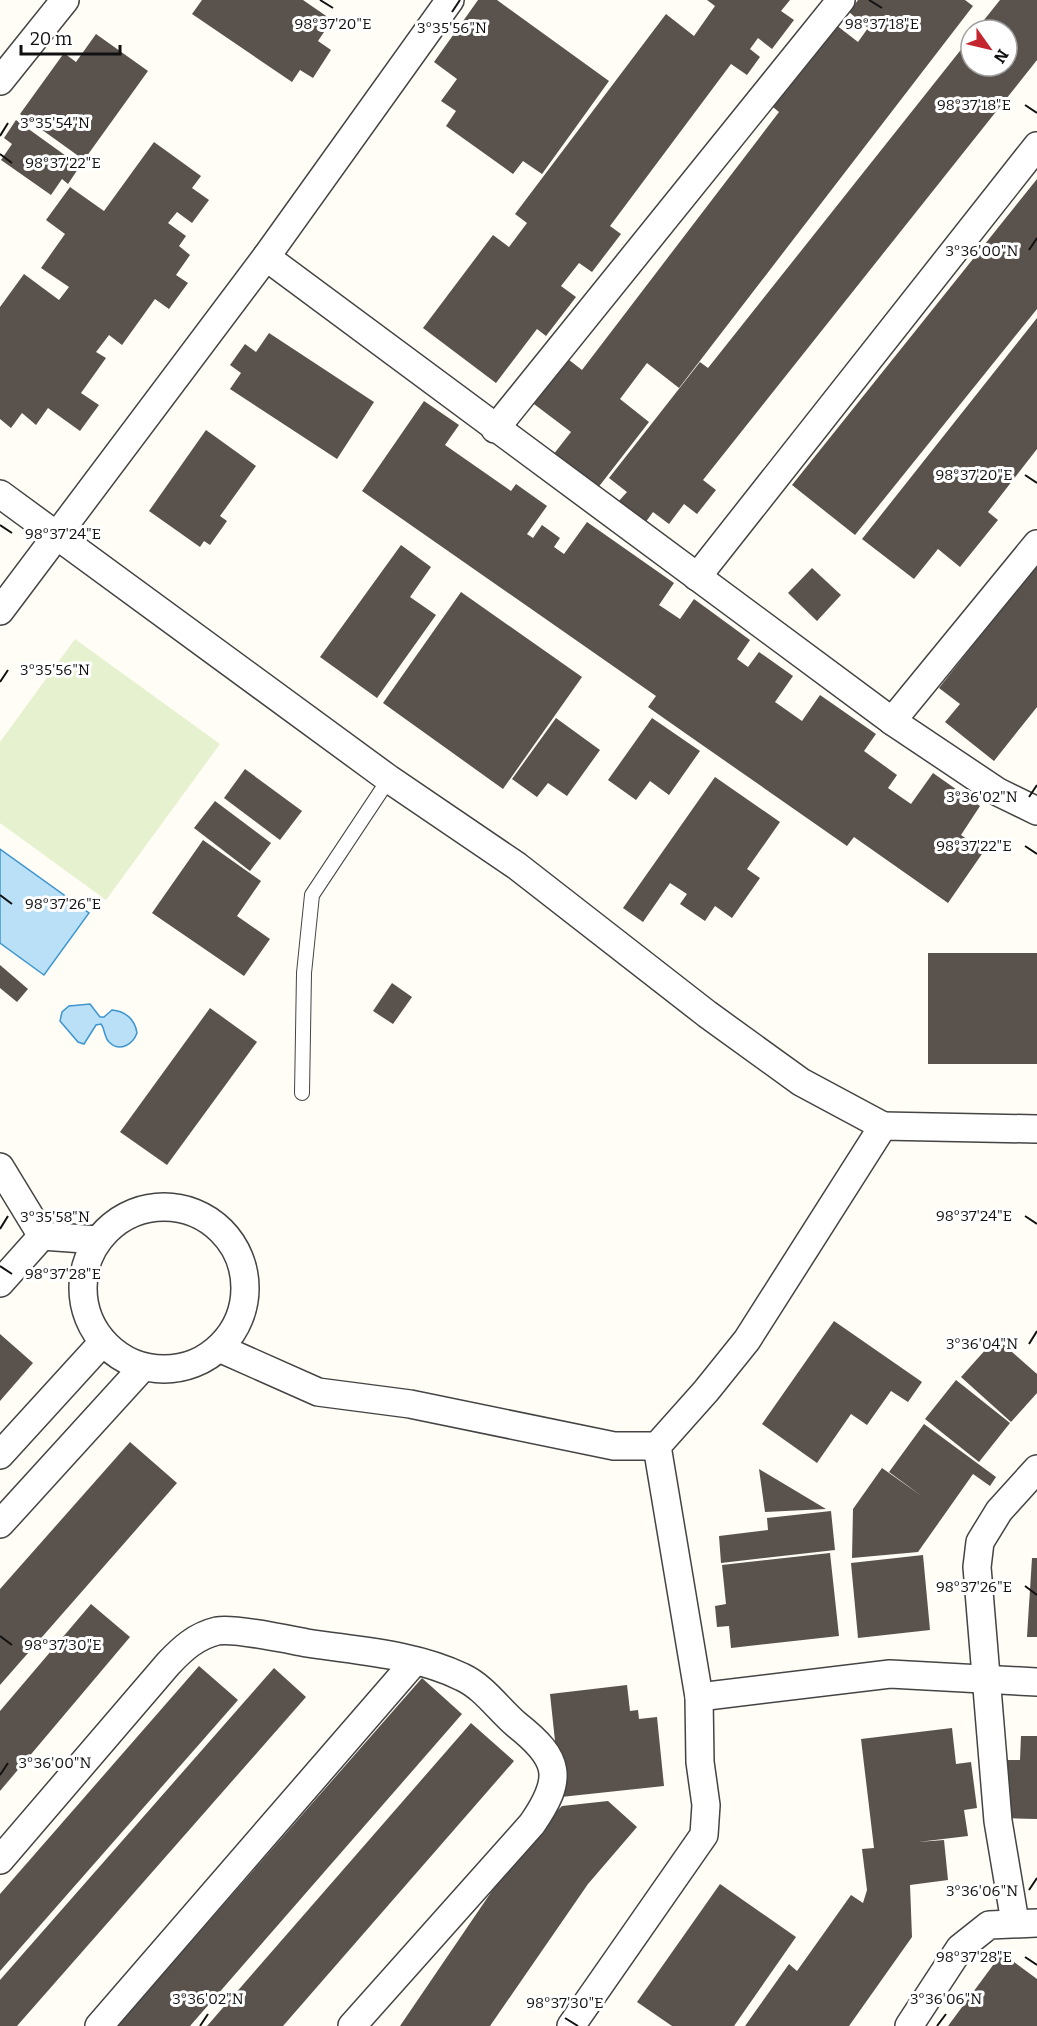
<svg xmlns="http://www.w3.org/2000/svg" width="1037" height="2026" font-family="Bitter,serif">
  <rect width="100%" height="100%" fill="#fffdf5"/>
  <path fill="#e6f2cf" d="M75,639L220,744L106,900L0,823V742Z"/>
  <g fill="#b9e0f7" stroke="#3f96cf" stroke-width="1.5">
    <path d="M0,849L89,913L44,975L0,943Z"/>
    <path d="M90,1004L100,1017H104L112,1010C125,1011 135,1019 137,1033C133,1044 120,1053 109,1042C104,1037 105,1029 101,1024L96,1025L84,1044L78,1042L60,1021L62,1012L69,1006Z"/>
  </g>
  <g fill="#5a524d">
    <path d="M202,0H303L332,20L318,41L331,50L313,78L300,70L292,82L192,14Z"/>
    <path d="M478,0H497L609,81L542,174L523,161L513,174L446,126L456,111L441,101L457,79L434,62Z"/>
    <path d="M707,0H790L781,11L794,20L772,49L758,38L750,49L760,57L747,75L731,64L610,226L621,234L592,272L579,263L561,286L576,297L546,336L537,329L496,383L423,328L493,235L509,247L527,223L515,214L666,14L694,36L715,6Z"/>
    <path d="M858,0H965L973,6L679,388L647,363L620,399L649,422L597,489L553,455L571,432L530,401L564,356L582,370L779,112L768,103L831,21L858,42L868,28L849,12Z"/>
    <path d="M1000,0H1037V60L703,480L716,490L697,514L684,504L669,524L653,512L645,523L618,502L627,492L609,478L700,362L708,368L971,37V66H1007V30H976Z"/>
    <path d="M96,34L148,71L84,160L20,114L64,53L76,62Z"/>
    <path d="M16,120L80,166L68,184L62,179L51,195L1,160L12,144L4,138Z"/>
    <path d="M154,142L201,176L192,188L209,200L192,223L177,212L168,223L186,236L179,246L190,255L176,275L188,283L169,309L155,299L122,345L109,335L96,352L106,358L81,393L99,405L80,431L48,408L36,425L22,413L11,428L0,419V307L24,274L59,300L69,287L41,268L65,234L46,220L70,187L104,211Z"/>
    <path d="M1037,179V309L855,535L792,485Z"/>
    <path d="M1037,318V449L988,512L998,520L960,567L938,549L914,579L862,539Z"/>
    <path d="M269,333L374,402L337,459L230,389L241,373L230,365L245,344L256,352Z"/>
    <path d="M424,401L459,425L445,445L511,491L516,484L547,506L527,534L533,538L542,525L560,538L554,547L564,554L587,522L674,583L659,605L680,619L694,599L750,640L737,659L748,667L759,652L793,676L775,702L802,721L820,695L876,734L864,751L897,775L888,788L911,804L933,773L980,806L961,835L984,851L948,903L854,837L847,846L685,733L648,707L656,696L362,491Z"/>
    <path d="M206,430L256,466L220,516L227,521L210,545L204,541L200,547L149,511Z"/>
    <path d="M401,545L431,567L410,597L436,615L377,698L320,657Z"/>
    <path d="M1037,564V707L994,761L945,722L960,704L939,688Z"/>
    <path d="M812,568L841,595L817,621L788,593Z"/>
    <path d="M461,592L582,677L503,789L383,703Z"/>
    <path d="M556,718L600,750L567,796L548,783L537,797L512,779Z"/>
    <path d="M652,718L700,751L669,795L650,781L636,800L608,780Z"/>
    <path d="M245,769L302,811L280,840L224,798Z"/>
    <path d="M715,777L780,822L747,869L760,878L732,918L715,906L705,921L680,904L687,894L670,883L643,922L623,908Z"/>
    <path d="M215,801L271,843L250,871L194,828Z"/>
    <path d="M203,840L261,881L237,916L270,939L244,976L152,913Z"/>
    <rect x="928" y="953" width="109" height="111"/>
    <path d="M0,965L28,989L17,1002L0,988Z"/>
    <path d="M392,983L412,997L393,1024L373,1011Z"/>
    <path d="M210,1008L257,1042L167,1165L120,1132Z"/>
    <path d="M834,1321L922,1382L908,1402L891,1391L867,1425L851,1414L817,1463L762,1424Z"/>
    <path d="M0,1334L33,1363L0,1401Z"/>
    <path d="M996,1338L1037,1374V1393L1011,1422L961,1377Z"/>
    <path d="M956,1380L1010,1423L979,1462L925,1419Z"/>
    <path d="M924,1424L996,1477L990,1486L973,1474L918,1552L852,1558L853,1509L882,1468L923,1497L889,1472Z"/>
    <path d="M130,1442L177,1483L0,1685V1589Z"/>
    <path d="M759,1469L826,1509L765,1512Z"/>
    <path d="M831,1511L835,1550L721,1563L719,1536L768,1530L767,1518Z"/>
    <path d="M830,1553L839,1636L731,1648L729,1626L717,1627L715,1606L726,1604L722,1565Z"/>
    <path d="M923,1555L930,1630L858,1638L851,1563Z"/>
    <path d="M1032,1558H1037V1637H1027Z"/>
    <path d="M91,1604L130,1637L0,1791V1711Z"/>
    <path d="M199,1666L238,1700L0,1971V1894Z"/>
    <path d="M274,1668L306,1697L17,2026H0V1980Z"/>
    <path d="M422,1678L462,1714L190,2026H117Z"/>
    <path d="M627,1685L630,1711L638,1710L639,1719L657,1717L664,1786L561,1797L550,1694Z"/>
    <path d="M471,1723L514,1761L283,2026H207Z"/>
    <path d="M952,1728L956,1764L971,1762L977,1808L964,1810L968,1836L918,1842L944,1840L948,1880L910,1885L912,1937L849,2026H745L789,1964L797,1971L851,1895L863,1903L867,1890L862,1849L874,1848L861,1739Z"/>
    <path d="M1021,1736H1037V1819L1000,1818L1001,1760H1020Z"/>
    <path d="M608,1801L637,1827L588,1884L490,2026H400L526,1841L562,1806Z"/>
    <path d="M720,1884L796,1937L734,2026H672L637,2002Z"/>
    <path d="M1002,1953L1037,1979V2026H948Z"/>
  </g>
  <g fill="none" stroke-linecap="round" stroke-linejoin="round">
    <g stroke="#444" stroke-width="16">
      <path id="lane" d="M302,1093L304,973L312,895L389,779"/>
    </g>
    <g stroke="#444" stroke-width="30">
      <g id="street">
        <path d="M0,81L65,0"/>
        <path d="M266,257L892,721L998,792L1037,811"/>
        <path d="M495,429L841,0"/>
        <path d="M0,494L389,779L517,866L707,1014L801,1082L883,1126"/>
        <path d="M697,577L1037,146"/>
        <path d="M0,611L266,257L450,0"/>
        <path d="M892,721L1037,544"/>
        <path d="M0,1167L42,1236L98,1240"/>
        <circle cx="164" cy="1288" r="81"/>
        <path d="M0,1283L42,1236"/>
        <path d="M219,1348L318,1392L410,1404L614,1446H657L706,1391L747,1340L883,1126L1037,1129"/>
        <path d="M0,1455L103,1342"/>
        <path d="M0,1524L143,1367"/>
        <path d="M699,1697L890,1674L1037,1682"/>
        <path d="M0,1860L168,1664C182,1649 196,1636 217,1631C235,1628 286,1639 307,1643C358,1651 415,1654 462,1677C484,1687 499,1710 517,1725C560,1759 564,1778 532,1824L352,2026"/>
        <path d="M1015,1922L998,1821L977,1567L980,1542L999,1511L1037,1469"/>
        <path d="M99,2026L415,1661"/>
        <path d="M571,2026L704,1835L706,1805L700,1762L699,1697L657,1446"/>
        <path d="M909,2026L960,1948L989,1925L1037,1923"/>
      </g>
    </g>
    <use href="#lane" stroke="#fff" stroke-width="14"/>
    <use href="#street" stroke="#fff" stroke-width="27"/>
  </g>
  <path fill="none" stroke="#111" stroke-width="2" d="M320,0L333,8M869,0L882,8M452,12L460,0M1025,105L1037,113M0,136L8,123M0,154L12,163M1029,250L1037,238M1025,475L1037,483M0,525L12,533M0,682L8,670M1029,797L1037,785M1025,846L1037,854M0,895L12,904M1025,1216L1037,1224M0,1229L8,1216M0,1266L12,1274M1029,1344L1037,1331M1025,1586L1037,1595M0,1636L12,1645M0,1775L8,1763M1029,1890L1037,1878M1025,1957L1037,1965M565,2018L578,2026M200,2026L208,2014M937,2026L946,2014"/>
  <g font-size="15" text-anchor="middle" fill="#111" stroke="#fff" stroke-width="6" stroke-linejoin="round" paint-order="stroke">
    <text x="333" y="29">98°37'20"E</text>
    <text x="882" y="29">98°37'18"E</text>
    <text x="452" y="33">3°35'56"N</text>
    <text x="974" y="110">98°37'18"E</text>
    <text x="55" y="128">3°35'54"N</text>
    <text x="63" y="168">98°37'22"E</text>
    <text x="982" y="256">3°36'00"N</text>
    <text x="974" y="480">98°37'20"E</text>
    <text x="63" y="539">98°37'24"E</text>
    <text x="55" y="675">3°35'56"N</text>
    <text x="982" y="802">3°36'02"N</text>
    <text x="974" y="851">98°37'22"E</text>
    <text x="63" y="909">98°37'26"E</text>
    <text x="974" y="1221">98°37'24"E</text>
    <text x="55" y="1222">3°35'58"N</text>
    <text x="63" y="1279">98°37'28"E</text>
    <text x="982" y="1349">3°36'04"N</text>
    <text x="974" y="1592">98°37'26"E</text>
    <text x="63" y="1650">98°37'30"E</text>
    <text x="55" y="1768">3°36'00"N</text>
    <text x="982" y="1896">3°36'06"N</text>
    <text x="974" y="1962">98°37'28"E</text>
    <text x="208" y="2004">3°36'02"N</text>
    <text x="946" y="2004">3°36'06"N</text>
    <text x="565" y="2008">98°37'30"E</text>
  </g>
  <g transform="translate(989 48) rotate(124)"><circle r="28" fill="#ffffff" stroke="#a0a0a0" stroke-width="1.5"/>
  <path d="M0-4.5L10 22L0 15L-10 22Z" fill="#c4262e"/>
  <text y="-9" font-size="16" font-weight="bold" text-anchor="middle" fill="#111111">N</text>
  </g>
  <path d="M21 45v9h99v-9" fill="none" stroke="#111111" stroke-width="3"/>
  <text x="30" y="45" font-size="18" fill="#111111" stroke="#ffffff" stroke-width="4.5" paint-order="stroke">20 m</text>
</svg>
